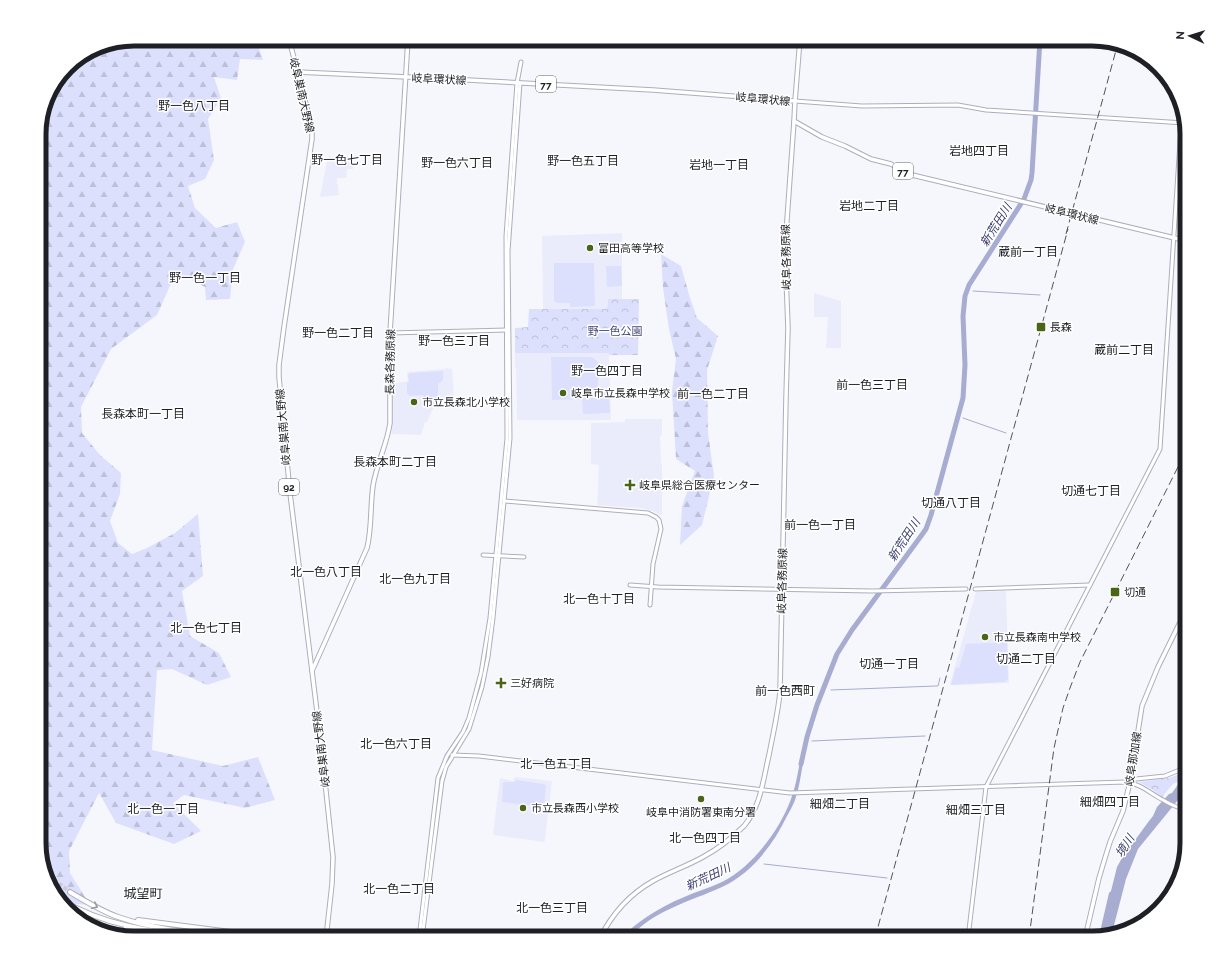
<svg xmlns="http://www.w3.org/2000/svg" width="1226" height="977" font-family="Raleway,'Noto Sans JP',sans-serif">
  <defs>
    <pattern id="forest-firs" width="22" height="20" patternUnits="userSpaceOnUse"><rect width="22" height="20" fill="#dce0fd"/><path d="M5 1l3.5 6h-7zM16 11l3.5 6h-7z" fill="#bcc0d9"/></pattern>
    <pattern id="park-crowns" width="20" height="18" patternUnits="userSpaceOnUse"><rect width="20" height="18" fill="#dce0fd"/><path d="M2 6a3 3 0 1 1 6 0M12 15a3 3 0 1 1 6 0" fill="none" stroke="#bcc0d9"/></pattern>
  </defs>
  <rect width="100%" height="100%" fill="#f6f7fd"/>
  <g fill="#eaecfb">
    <path d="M328,156L354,163L353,169H347L346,178H337V184H338L339,195L320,197Z"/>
    <path d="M622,233V299H608L607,309H543L542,236Z"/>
    <path d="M814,293L841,301V348H826L828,317H814Z"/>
    <path d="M515,353H609L611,418L610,420H517L516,368H515Z"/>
    <path d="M446,368L452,369L454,398L451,404L444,401L437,400L427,422H425L421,435L392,434V384L408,381L407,372L445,369Z"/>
    <path d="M625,419H662V435L660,436L661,464H662V513L660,515L653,511L640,508L597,505L599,465L591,464V423L625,422Z"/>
    <path d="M1005,591H1006L1009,683L951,685L950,684L976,592Z"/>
    <path d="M515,777L552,781L545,840L544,842L494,835L493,834L500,778L513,781Z"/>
  </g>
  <g fill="#dce0fd">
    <path d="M554,263H594L595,306L570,307V303H557L554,301Z"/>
    <path d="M606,266H621L622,286L608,287L607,286Z"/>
    <path d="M551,357H592L598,362V389L609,390L610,412L609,413L584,414L583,413L582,399L552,400Z"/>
    <path d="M443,371V380L438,384V398L425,399L423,395L410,396L407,393V383L409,381L408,375L410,373Z"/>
    <path d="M1007,642L1008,679L1005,682L951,685L956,667L959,668L966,644Z"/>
    <path d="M516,780L544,784L546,786L544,807L502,802L503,783L505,782H515Z"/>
  </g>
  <g fill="url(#forest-firs)">
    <path d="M134,39H256L263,60L240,59L237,80L214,77L221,98L208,119L214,160L205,179L188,186L195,208L216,228L237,222L245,242L233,269L230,299L206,300L205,287L188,278L173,279L157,315L111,349L81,407L82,433L100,455L121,473L120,494L110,521L118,543L132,554L147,548L175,533L198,514L203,576L182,591L190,636L219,653L231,677L207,685L172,669L157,670L152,750L223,766L258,757L275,800L245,808L184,795L173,803L201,831L174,844L116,823L99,793L69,851L70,873L90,905L63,903L49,885L39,849V128L49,92L71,63L98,46Z"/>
    <path d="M661,254L681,266L690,298L697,318L718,336L707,370L708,433L714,476L702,525L680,545L682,506L695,471L676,459L672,391L676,359L669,329L663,288Z"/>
  </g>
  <g fill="url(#park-crowns)">
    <path d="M608,299H639L638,355H609V353H515V328L528,327L529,309H607Z"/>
    <path d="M1180,774L1183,779L1173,784L1162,797L1153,790L1139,782L1169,778Z"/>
  </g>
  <g fill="#a7acd0">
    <path d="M801,757L804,758C801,772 800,786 795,800C793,805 790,811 787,816C773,845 752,873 722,887C689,902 654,910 629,938H621C638,921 660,907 682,898C695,892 709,888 722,882C751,868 780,830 791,799C796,786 798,771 801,757Z"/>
    <path d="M1187,778V788L1180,794L1178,800L1138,849L1126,879L1112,933L1099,936L1109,893L1111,891L1117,867L1122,858L1149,821L1153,816L1157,807L1169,794L1172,793L1179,783Z"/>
  </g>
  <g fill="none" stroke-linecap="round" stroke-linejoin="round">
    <g stroke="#a7acd0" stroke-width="1">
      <path d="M973,291L1040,295"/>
      <path d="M963,418L1006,433"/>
      <path d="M831,690L936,686H938L940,678"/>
      <path d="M812,741L925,736"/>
      <path d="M764,864L887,878"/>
      <path d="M710,932L763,938"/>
    </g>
    <path stroke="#a7acd0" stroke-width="5" d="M801,764L807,737L817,705L837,654L852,630L921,536L926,529L931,515L963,398L965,365L963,316L965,296L969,285L1024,199L1031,180L1032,173L1040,39"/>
    <path stroke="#cbccd2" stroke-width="4" stroke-dasharray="4 2" stroke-linecap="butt" d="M45,872L70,892"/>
    <g stroke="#acaebe" stroke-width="5">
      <g id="tertiary">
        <path d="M795,101L862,106L958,105L986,110L1184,123"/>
        <path d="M390,333L507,330"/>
        <path d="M505,501L648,513L656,517L659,520L661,529L653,564L650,605"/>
        <path d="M483,555L524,557"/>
        <path d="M630,585L658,587L872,591L966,589"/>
        <path d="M975,589L1090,585"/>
        <path d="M452,755L479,756L790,793L1125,782C1140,783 1151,794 1163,800C1171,805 1179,808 1187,810"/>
        <path d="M1130,782L1136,779L1165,776L1187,767"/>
        <path d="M419,938L438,778L447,756L463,732L469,718L481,673L490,618L507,438L506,236L517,83L521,62"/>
        <path d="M422,938L442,781L446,767L469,729L482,687L488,657L493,618L510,438L508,251L520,83"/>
        <path d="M968,938L986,787L1160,449L1182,111"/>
      </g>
    </g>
    <g stroke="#acaebe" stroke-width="5.5">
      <g id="secondary">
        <path d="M795,101L800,39"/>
        <path d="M312,671L367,548C372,528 370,507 373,486C376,465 387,445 390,423V333L408,39"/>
        <path d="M600,938C612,914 630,894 653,881C669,872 687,866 703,857C716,850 733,837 744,826C761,806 763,780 769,755C773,734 778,713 780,692L786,398L788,328L785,248L794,121"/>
        <path d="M1085,938L1099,878L1105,858L1110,842L1123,811L1130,782L1142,706L1158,667L1187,608"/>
      </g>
    </g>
    <g stroke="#acaebe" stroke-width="5.5">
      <g id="primary">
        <path d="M289,39L308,112L312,133V139L284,327L279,365V377L290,493L321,744L333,857L332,884L326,938"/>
        <path d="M297,72L430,78L653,90L795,101L794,121L822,137L845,146L871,159L891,164L908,174L1187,241"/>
      </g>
    </g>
    <g stroke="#acaebe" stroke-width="6">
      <g id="trunk">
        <path d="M70,892C85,901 101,911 118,917C161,932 207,933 251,938"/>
        <path d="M60,899C109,929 161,932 216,938"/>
        <path d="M138,920L277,938"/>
        <path d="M125,929L149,934L183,938"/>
      </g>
    </g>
    <use href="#tertiary" stroke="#fff" stroke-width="3"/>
    <use href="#secondary" stroke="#fff" stroke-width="3.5"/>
    <use href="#primary" stroke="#fff" stroke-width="3.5"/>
    <use href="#trunk" stroke="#fff" stroke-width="4"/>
    <g stroke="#525359" stroke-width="1" stroke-dasharray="8 4" stroke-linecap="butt">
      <path d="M1066,234L1118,43"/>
      <path d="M875,938L1068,229"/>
      <path d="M1029,938L1054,748L1063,708L1070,688L1080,662L1187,449"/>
    </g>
  </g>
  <defs><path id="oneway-chevron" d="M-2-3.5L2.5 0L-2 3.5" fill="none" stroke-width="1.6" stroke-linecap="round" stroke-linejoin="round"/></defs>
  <use stroke="#9a9b9d" href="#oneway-chevron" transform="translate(95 906) rotate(27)"/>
  <g fill="#4b6516" stroke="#fff" stroke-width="1.5">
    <circle cx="590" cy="248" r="4"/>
    <rect x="1036" y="322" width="10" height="10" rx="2"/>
    <circle cx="563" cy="393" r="4"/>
    <circle cx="414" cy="402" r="4"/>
    <path d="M628 479h4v4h4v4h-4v4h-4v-4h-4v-4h4z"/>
    <rect x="1110" y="587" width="10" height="10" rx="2"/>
    <circle cx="985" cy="637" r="4"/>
    <path d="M499 677h4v4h4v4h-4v4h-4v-4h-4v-4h4z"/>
    <circle cx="701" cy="799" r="4"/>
    <circle cx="523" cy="808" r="4"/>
  </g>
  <g text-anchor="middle" stroke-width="3" stroke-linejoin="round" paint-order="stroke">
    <g fill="#fff" stroke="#626367" stroke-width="1">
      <rect x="536" y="76" width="20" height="16" rx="3"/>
      <rect x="893" y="163" width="20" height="16" rx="3"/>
      <rect x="279" y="479" width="20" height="16" rx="3"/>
    </g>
    <g font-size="10" font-weight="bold" fill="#1f2026">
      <text x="546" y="88">77</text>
      <text x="903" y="175">77</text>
      <text x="289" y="491">92</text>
    </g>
    <g font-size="11" fill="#1f2026" stroke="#fff">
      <text transform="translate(439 79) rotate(3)" y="4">岐阜環状線</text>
      <text transform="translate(302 95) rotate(77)" y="4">岐阜巣南大野線</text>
      <text transform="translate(763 99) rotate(5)" y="4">岐阜環状線</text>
      <text transform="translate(1072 214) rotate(14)" y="4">岐阜環状線</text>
      <text transform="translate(786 257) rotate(-91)" y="4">岐阜各務原線</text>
      <text transform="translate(390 362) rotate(-89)" y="4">長森各務原線</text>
      <text transform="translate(283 427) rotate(-95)" y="4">岐阜巣南大野線</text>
      <text transform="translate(782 581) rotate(-89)" y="4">岐阜各務原線</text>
      <text transform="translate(321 749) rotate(-97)" y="4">岐阜巣南大野線</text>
      <text transform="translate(1133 759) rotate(-81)" y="4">岐阜那加線</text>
    </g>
    <g font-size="11" fill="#1f2026" stroke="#fff" text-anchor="start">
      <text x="598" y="252">富田高等学校</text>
      <text x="1050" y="331">長森</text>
      <text x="571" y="397">岐阜市立長森中学校</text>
      <text x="422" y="406">市立長森北小学校</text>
      <text x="639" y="489">岐阜県総合医療センター</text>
      <text x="1124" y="596">切通</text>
      <text x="993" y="641">市立長森南中学校</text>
      <text x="510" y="687">三好病院</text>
      <text x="531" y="812">市立長森西小学校</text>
      <text x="701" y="816" text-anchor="middle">岐阜中消防署東南分署</text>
    </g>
    <g font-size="11" fill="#454879" stroke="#fff">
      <text x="615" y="335">野一色公園</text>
    </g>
    <g font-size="12" fill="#1f2026" stroke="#fff">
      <text x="194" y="110">野一色八丁目</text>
      <text x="979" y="155">岩地四丁目</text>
      <text x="347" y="164">野一色七丁目</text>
      <text x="583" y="165">野一色五丁目</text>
      <text x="457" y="167">野一色六丁目</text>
      <text x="719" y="169">岩地一丁目</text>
      <text x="869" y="210">岩地二丁目</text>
      <text x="1028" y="256">蔵前一丁目</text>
      <text x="205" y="282">野一色一丁目</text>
      <text x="338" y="337">野一色二丁目</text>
      <text x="454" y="345">野一色三丁目</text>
      <text x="1124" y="354">蔵前二丁目</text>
      <text x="607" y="375">野一色四丁目</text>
      <text x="872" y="389">前一色三丁目</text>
      <text x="713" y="398">前一色二丁目</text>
      <text x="143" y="418">長森本町一丁目</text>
      <text x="395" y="466">長森本町二丁目</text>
      <text x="1091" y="495">切通七丁目</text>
      <text x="951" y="507">切通八丁目</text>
      <text x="820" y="529">前一色一丁目</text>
      <text x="326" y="576">北一色八丁目</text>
      <text x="415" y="583">北一色九丁目</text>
      <text x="599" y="603">北一色十丁目</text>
      <text x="206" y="632">北一色七丁目</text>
      <text x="1026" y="663">切通二丁目</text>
      <text x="889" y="668">切通一丁目</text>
      <text x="785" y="695">前一色西町</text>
      <text x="396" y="748">北一色六丁目</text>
      <text x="556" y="768">北一色五丁目</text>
      <text x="1110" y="806">細畑四丁目</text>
      <text x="840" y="808">細畑二丁目</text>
      <text x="163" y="813">北一色一丁目</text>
      <text x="976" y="814">細畑三丁目</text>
      <text x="705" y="842">北一色四丁目</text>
      <text x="399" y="893">北一色二丁目</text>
      <text x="552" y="912">北一色三丁目</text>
    </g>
    <g font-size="12" font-style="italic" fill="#3d4070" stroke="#fff">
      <text transform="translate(996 225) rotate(-58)" y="4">新荒田川</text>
      <text transform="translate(904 540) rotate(-57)" y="4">新荒田川</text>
      <text transform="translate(1125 846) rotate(-57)" y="4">境川</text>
      <text transform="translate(708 877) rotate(-25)" y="4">新荒田川</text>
    </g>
    <g font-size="13" fill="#1f2026" stroke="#fff">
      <text x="143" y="898">城望町</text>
    </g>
  </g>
  <path d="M0 0H1226V977H0ZM134 46H1092A88 88 0 0 1 1180 134V843A88 88 0 0 1 1092 931H134A88 88 0 0 1 46 843V134A88 88 0 0 1 134 46Z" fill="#fff" fill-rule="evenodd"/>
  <path fill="none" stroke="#1f2026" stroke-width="5" d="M134 46H1092A88 88 0 0 1 1180 134V843A88 88 0 0 1 1092 931H134A88 88 0 0 1 46 843V134A88 88 0 0 1 134 46Z"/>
  <g transform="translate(1190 36) rotate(274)" stroke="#ffffff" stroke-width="3" paint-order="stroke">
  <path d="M0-3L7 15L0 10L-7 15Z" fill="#1f2026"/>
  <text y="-6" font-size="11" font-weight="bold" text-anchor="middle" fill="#1f2026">N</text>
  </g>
</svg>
